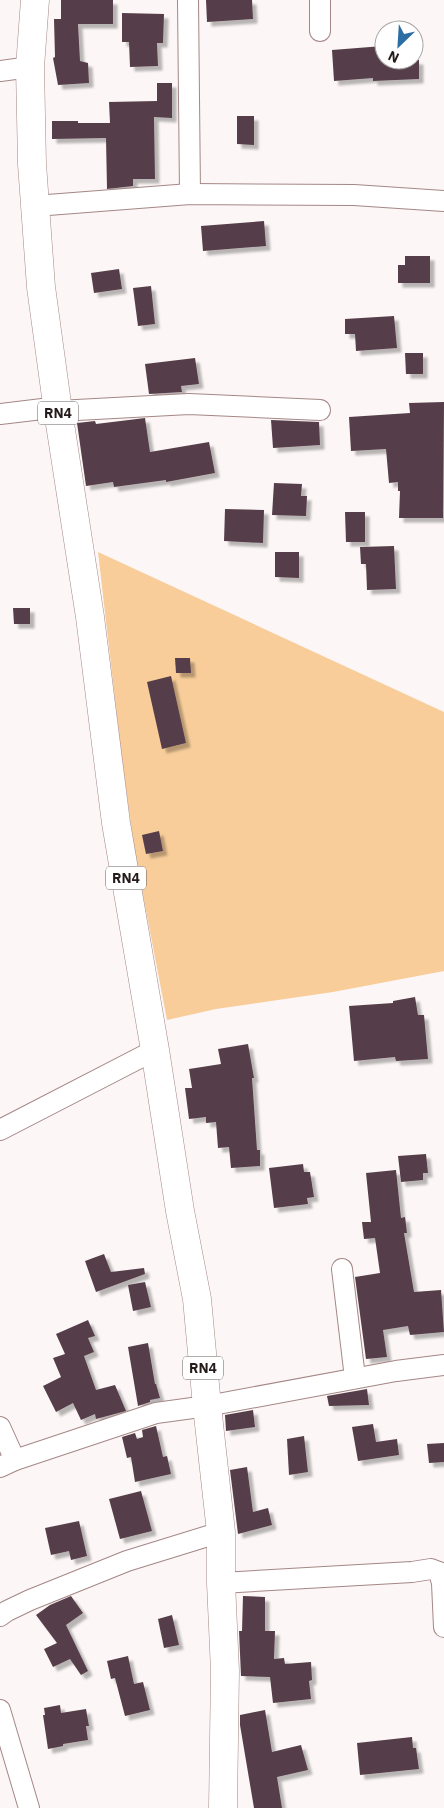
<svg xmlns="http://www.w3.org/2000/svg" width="444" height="1808" font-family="'IBM Plex Sans',sans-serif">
  <defs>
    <filter id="shadow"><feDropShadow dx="4.5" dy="4.5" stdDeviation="1" flood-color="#0004"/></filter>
  </defs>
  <rect width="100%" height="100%" fill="#fcf6f6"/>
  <path fill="#f8cd9a" d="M98,552L444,712V971L333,992L216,1009L167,1020L135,853L122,760Z"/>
  <g fill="#553e48" filter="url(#shadow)">
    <path d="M61,0H113V24H78L80,61L88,63L89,83L58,85L53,58L55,57L54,19H61Z"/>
    <path d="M206,0H252L253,19L207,22Z"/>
    <path d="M122,13L164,14L163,43H157L158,66L130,67L129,42H122Z"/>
    <path d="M383,46L384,60H419V79L373,81V78L334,81L332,50Z"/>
    <path d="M157,83H172V118L154,117L155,179H133V186L107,189L106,138L52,139V121H78V123H110L109,102L157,101Z"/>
    <path d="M237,116H254V145L237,144Z"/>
    <path d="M264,221L266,246L203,251L201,226Z"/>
    <path d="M405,256H430V283H398V265H405Z"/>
    <path d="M119,269L122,289L94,293L91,273Z"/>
    <path d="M151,286L155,324L138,326L133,288Z"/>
    <path d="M394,316L397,348L356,351L355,334H345V319Z"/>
    <path d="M405,353H423V374H406Z"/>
    <path d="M195,358L199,384L181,386L182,392L149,394L145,364Z"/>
    <path d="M444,402L443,518H399L400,491H398V482L389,483L386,449L351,451L349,417L410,413L409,403Z"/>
    <path d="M145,418L150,452L209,442L215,473L166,482V480L114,487L113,482L86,486L77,423L95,421L96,424Z"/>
    <path d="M271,420L319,422L320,445L273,448Z"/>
    <path d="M274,483L302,484L301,496H307L306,516L272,515Z"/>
    <path d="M225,509L264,510L263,543L224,541Z"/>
    <path d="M345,512H365V542H346Z"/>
    <path d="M394,546L396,589L367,590L366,564H361L360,547Z"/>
    <path d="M275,552H299V578L275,577Z"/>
    <path d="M13,608H30V624H14Z"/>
    <path d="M175,658H190L191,673H176Z"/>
    <path d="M171,676L186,743L162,749L147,682Z"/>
    <path d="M159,831L163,851L146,854L142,835Z"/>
    <path d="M415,997L418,1015H424L428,1059L396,1061L395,1057L354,1061L349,1006L393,1003V1001Z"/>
    <path d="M248,1044L254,1078H252L257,1150H260V1166L231,1168L229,1147L218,1148L216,1122L206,1123V1117L189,1119L185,1088H192L189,1069L221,1064L218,1049Z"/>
    <path d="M426,1154L428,1173H423V1180L401,1182L398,1156Z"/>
    <path d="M303,1164L304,1172H310L314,1197L307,1198L308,1204L274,1208L269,1168Z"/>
    <path d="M396,1170L401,1218L405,1217L407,1233H404L414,1292L441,1290L444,1332L410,1335L408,1326L383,1330L387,1357L366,1359L355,1277L380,1273L375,1238L364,1239L362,1222H371L366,1173Z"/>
    <path d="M104,1254L111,1272L144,1268L145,1274L96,1292L85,1261Z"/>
    <path d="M145,1282L151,1307L133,1311L128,1285Z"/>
    <path d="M88,1320L95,1336L88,1338L94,1352L84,1356L96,1390L115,1385L126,1411L96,1419L95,1414L81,1420L73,1403L56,1412L43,1386L61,1377L53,1358L65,1354L56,1334Z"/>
    <path d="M148,1343L155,1384H156L160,1398L150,1400V1402L138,1406L128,1347Z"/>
    <path d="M367,1389L369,1405L329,1406L327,1396Z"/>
    <path d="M253,1410L255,1427L226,1431L225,1415Z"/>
    <path d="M373,1424L376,1442L397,1439L399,1455L358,1461L352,1427Z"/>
    <path d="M156,1426L163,1457L167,1456L171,1474L135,1482L131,1457L127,1458L122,1437L135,1433L137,1439L143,1437L142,1430Z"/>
    <path d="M304,1436L308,1472L289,1475L287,1439Z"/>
    <path d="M444,1443V1462L429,1463L427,1444Z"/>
    <path d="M247,1467L253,1512L268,1508L272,1525L238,1534L230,1470Z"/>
    <path d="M141,1491L152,1531L120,1539L109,1499Z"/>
    <path d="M79,1521L87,1556L71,1560L69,1551L51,1555L45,1528Z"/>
    <path d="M71,1596L83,1613L66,1625L88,1671L81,1675L70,1659L53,1667L44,1649L57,1643L36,1615L50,1605Z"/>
    <path d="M243,1596L265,1597V1631H275L274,1659L284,1658L285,1664L311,1662L312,1680L309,1681L311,1699L273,1703L270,1677L241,1676L239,1631H242Z"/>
    <path d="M172,1615L179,1645L164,1648L158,1619Z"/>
    <path d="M128,1656L134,1684L143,1682L150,1710L125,1716L115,1678L111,1679L107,1661Z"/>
    <path d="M60,1705L61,1713L86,1709L89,1726H86L88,1740L63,1744V1746L48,1749L43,1715H45L44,1708Z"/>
    <path d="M265,1710L272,1752L301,1745L308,1770L277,1777L282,1808H254L240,1725V1715Z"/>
    <path d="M412,1737L413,1748H416L419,1769L360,1775L357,1743Z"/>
  </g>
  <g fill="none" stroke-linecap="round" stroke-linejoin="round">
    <g stroke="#a48786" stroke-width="22">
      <g id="street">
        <path d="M188,0L190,194"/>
        <path d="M320,31V0"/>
        <path d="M0,71L30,67"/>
        <path d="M35,206L190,194L354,195L444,201"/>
        <path d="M58,411L189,404L320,410"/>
        <path d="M0,414L59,407"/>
        <path d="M0,1130L155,1050"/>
        <path d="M342,1269L355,1378"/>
        <path d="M0,1427L15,1460"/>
        <path d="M0,1467L15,1460L156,1413L207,1406L396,1371L444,1365"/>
        <path d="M221,1583L412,1572L431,1569L439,1572L442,1583L444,1627"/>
        <path d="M0,1616L7,1611L30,1600L127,1561L221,1532"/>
        <path d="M0,1710L29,1808"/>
      </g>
    </g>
    <g stroke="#a48786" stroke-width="29">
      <path id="highway" d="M35,0L30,67L32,164L41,287L58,411L90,617L116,823L155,1050L180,1211L197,1299L207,1406L221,1532V1583L225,1671L223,1808"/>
    </g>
    <use href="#street" stroke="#fff" stroke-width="20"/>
    <use href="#highway" stroke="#fff" stroke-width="28"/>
  </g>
  <g text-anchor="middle" stroke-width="5" stroke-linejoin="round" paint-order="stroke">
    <g fill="#fff" stroke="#675f5f" stroke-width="1">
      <rect x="38" y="401.5" width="40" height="23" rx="4"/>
      <rect x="106" y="866.5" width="40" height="23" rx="4"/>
      <rect x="183" y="1356.5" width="40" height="23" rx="4"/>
    </g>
    <g font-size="14" font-weight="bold" fill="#261b1b">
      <text x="58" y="418">RN4</text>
      <text x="126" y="883">RN4</text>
      <text x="203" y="1373">RN4</text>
    </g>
  </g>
  <g transform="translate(399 45) rotate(205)"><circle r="24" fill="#ffffff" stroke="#a8a4a4"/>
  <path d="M0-4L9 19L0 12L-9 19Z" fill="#2c6ea4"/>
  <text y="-8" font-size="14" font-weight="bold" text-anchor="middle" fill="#261b1b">N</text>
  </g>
</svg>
